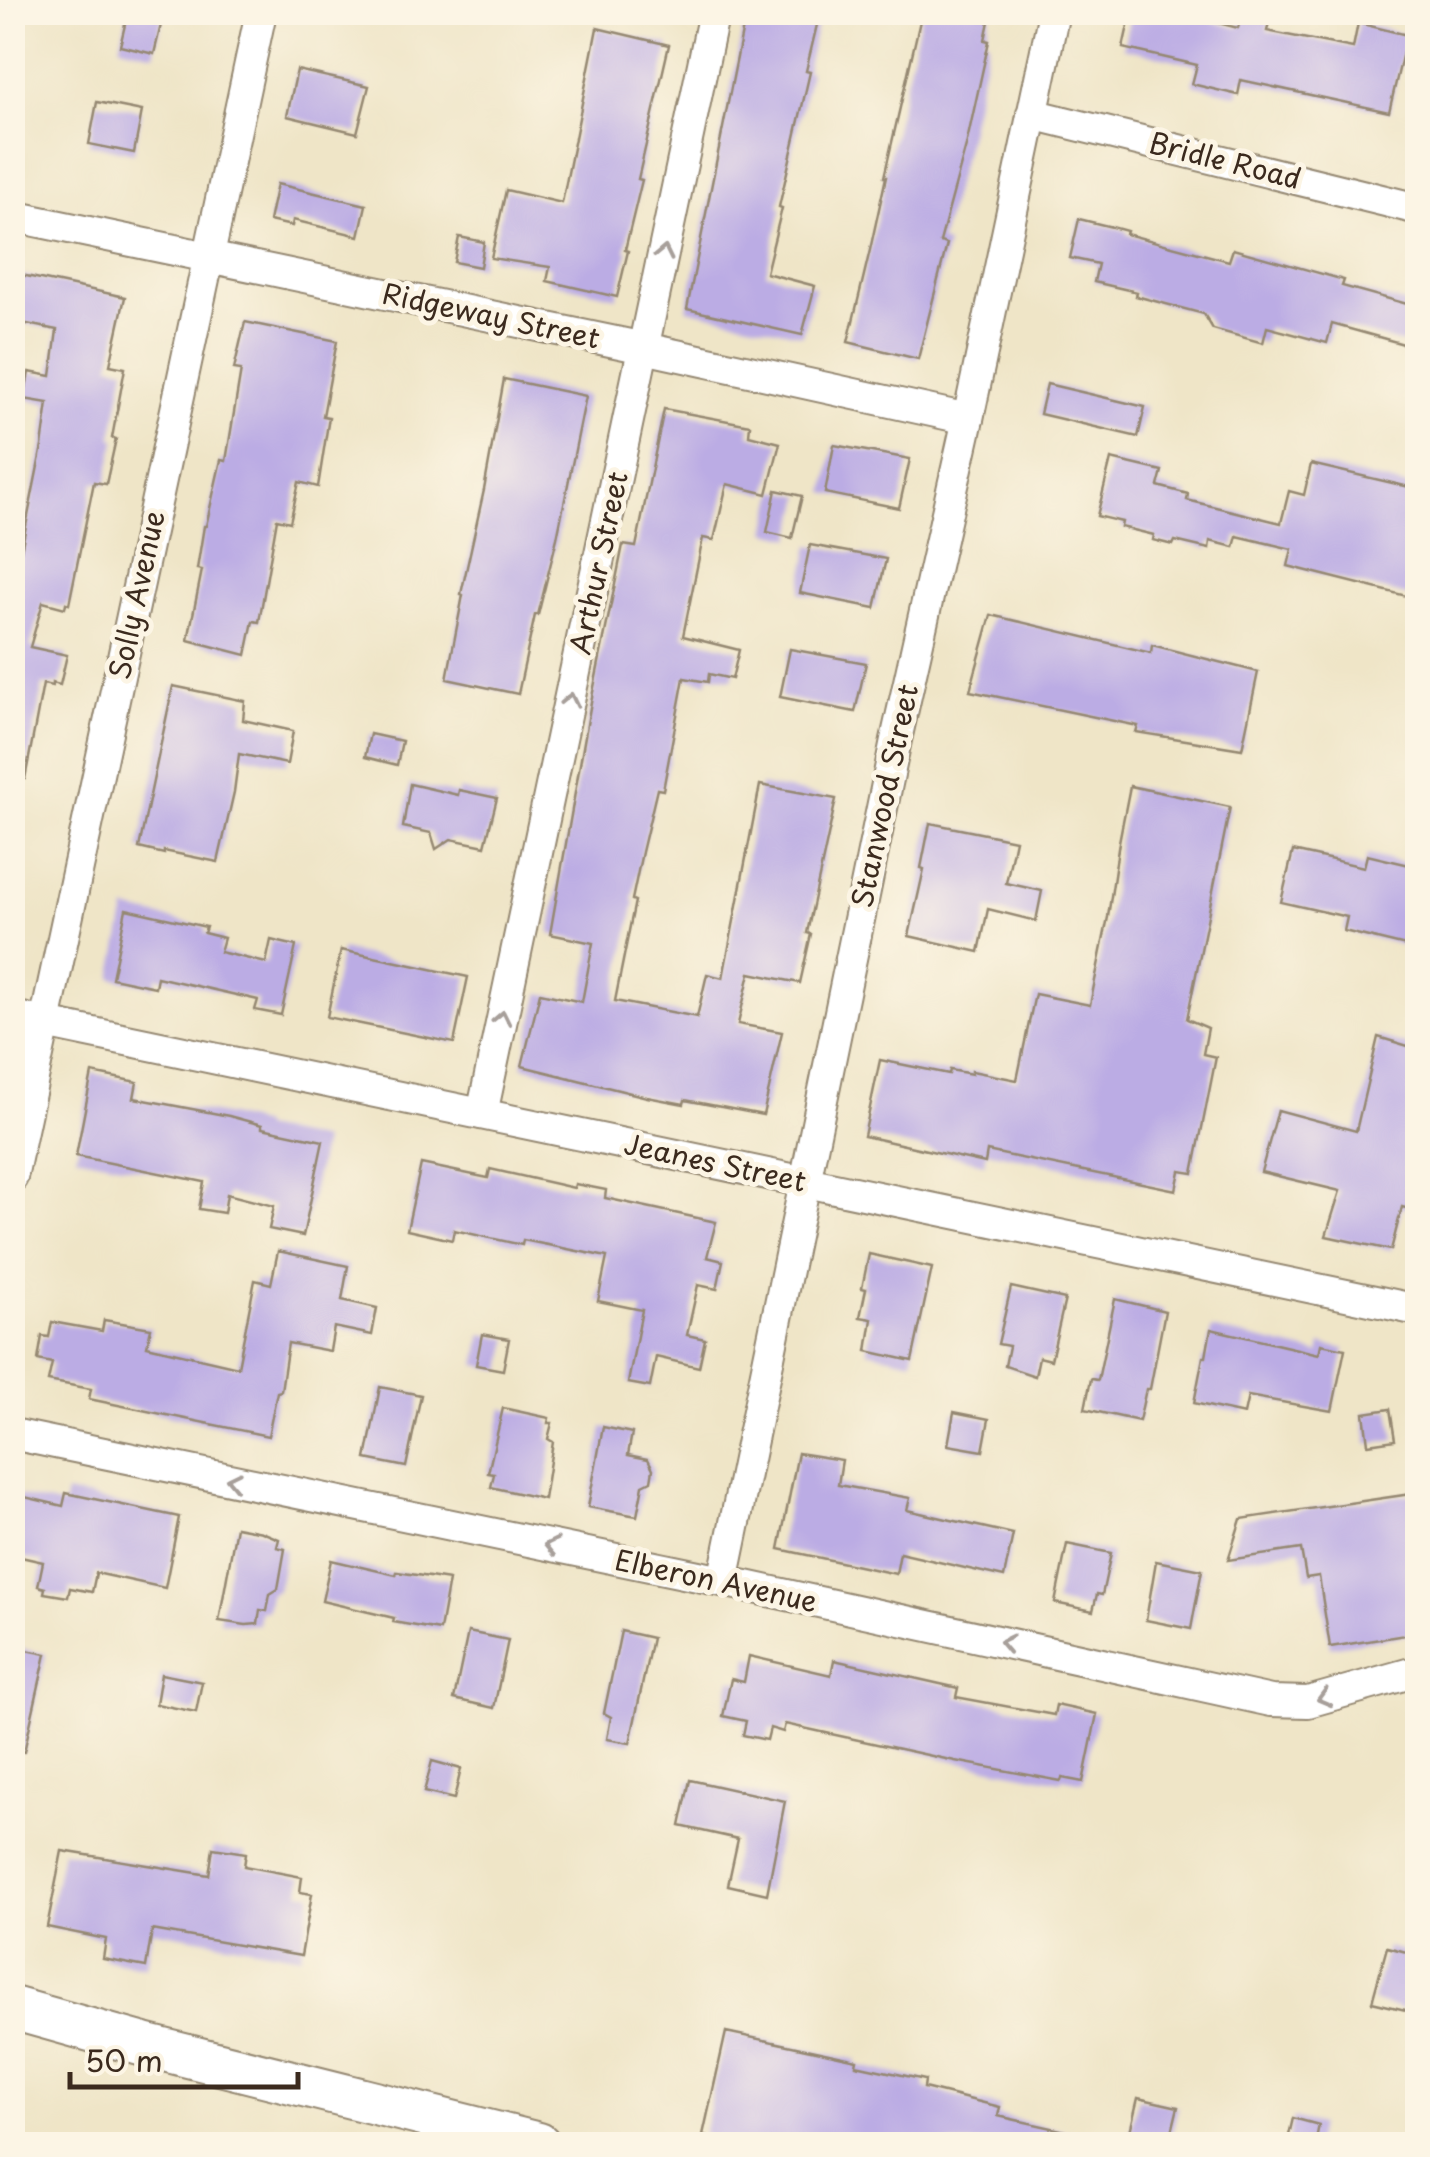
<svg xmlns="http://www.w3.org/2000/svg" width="1430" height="2157" font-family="'Playpen Sans',sans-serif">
  <rect width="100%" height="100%" fill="#fcf5e5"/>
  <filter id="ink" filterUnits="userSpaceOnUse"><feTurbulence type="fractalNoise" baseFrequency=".01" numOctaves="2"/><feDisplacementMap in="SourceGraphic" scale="20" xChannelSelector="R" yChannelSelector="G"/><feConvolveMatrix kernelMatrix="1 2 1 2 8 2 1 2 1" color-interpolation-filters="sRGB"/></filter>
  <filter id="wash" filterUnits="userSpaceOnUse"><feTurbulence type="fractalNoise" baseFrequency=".0048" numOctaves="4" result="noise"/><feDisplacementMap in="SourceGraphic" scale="40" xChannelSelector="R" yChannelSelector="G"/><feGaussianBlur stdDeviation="2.25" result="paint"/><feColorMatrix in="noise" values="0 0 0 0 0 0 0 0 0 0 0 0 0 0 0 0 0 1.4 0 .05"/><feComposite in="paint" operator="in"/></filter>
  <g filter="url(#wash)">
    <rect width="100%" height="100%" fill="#efe5c7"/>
    <g id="blocks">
      <g fill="#bbace4">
        <path d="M128,12H164L154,54L120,46Z"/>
        <path d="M746,12H820L806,71L810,72L779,207L782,208L766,273L815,286L802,335L687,309Z"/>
        <path d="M922,12H991L985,40L989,41L966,146L940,242L947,244L918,359L848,342L870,250L886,177H884Z"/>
        <path d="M1131,12H1175L1238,28L1242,15L1269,22L1267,31L1353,48L1358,23L1407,35L1389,112L1241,80L1238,95L1192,84L1197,65L1123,48Z"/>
        <path d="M597,28L669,45L638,179L642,180L625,250L628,251L617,297L547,281L550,267L491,258L506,190L562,203Z"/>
        <path d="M297,70L369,86L357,133L287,116Z"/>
        <path d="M97,102L142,111L134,153L89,144Z"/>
        <path d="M277,184L366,205L359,236L293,220L292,226L269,221Z"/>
        <path d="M1079,219L1112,227L1127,231L1126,234L1229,261L1233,249L1344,280L1342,286L1418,307V348L1332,324L1327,343L1267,327L1263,343L1213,329L1204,314L1136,296L1137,292L1094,282L1098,264L1070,258Z"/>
        <path d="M459,237L484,242L480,267L454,262Z"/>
        <path d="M12,273L125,297L110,365L125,368L112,438L116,439L106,484L94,482L69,604L66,603L65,608L43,602L30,647L67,655L60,685L52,683V686L43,684L25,779L12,778V570L17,571L42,446L48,403L24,399L29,372L51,376L57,330L12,321Z"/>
        <path d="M245,322L337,341L323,416L329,417L318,487L299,482L290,522L277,519L259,622L253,621L246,655L188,640L202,570L197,569L204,526H206L221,460L226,461L241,370L234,369Z"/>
        <path d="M504,379L586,396L557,538L538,615H535L518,694L447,679L463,595L461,594L484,490Z"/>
        <path d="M1047,384L1145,407L1138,437L1040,414Z"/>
        <path d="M664,409L750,425L749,435L780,443L767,494L727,484L714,540L703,538L683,636L739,650L732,679L709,674L708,682L684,678L663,790L657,789L642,852L632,900L635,901L615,1001L697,1017L707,974L723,978L760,785L836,799L807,933L811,934L800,983L750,973L738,1024L782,1032L763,1115L685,1100L684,1104L647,1097L522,1066L540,993L582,1002L593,943L550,934L591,702L623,545L636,547Z"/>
        <path d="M834,445L910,459L899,508L825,493Z"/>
        <path d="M1111,459L1162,471L1158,486L1188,494L1187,500L1281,523L1289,491L1304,495L1311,464L1418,489V599L1288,566L1292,549L1237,536L1234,547L1210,541L1209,549L1175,541L1173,545L1153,540L1154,535L1121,527L1122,522L1097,516Z"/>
        <path d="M776,490L802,496L792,538L767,532Z"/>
        <path d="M810,545L886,559L875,608L800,593Z"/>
        <path d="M991,615L1151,653L1152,645L1258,672L1242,749L1136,732L1138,726L970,691Z"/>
        <path d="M790,649L866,663L855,712L780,697Z"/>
        <path d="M173,686L245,701L243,720L293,731L287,764L239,754L234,792L218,862L164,851V854L139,848Z"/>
        <path d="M370,734L402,741L397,765L365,757Z"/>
        <path d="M410,784L458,795L459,790L497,798L485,846L451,839L436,849L431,833L403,827Z"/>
        <path d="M1130,786L1230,807L1187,1019L1208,1028L1203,1054L1216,1057L1193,1173L1180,1171L1176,1190L987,1151L985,1163L864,1136L880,1060L949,1074L950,1070L972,1074V1071L1017,1080L1035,994L1090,1005L1108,917L1119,842Z"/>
        <path d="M930,823L1015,840L1006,883L1042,891L1036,921L988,909L979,952L909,936L924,869L921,868Z"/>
        <path d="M1293,851L1364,867L1367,855L1418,867V932L1410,930L1406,946L1344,931L1347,917L1281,902Z"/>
        <path d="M126,909L206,927L204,933L224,938L220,952L266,963L271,940L296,946L281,1015L255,1010L258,1000L157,977L155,987L112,978Z"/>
        <path d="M341,950L468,977L454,1043L327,1017Z"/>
        <path d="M1378,1037L1418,1049V1211L1402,1207L1391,1250L1326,1236L1340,1191L1261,1172L1278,1110L1356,1131Z"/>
        <path d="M92,1073L137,1082L134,1098L229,1116L262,1125V1128L323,1141L303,1236L269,1229L274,1206L227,1194L224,1213L199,1209L204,1182L76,1156Z"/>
        <path d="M421,1164L488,1178L490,1169L574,1188L575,1184L606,1190L605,1198L716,1222L707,1257L723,1261L717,1289L698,1285L687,1335L705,1339L699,1367L656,1357L650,1387L628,1383L642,1310L598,1301L607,1257L523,1240L522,1245L454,1230L452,1240L407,1230Z"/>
        <path d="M278,1251L348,1266L342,1300L377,1308L372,1335L334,1327L330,1351L288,1343L281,1391L277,1392L268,1436L89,1399L91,1389L48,1381L52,1363L38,1360L42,1336L49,1337L52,1322L102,1331L104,1320L151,1328L147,1346L238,1367L255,1280L271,1284Z"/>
        <path d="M869,1254L932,1268L912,1361L867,1351L872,1319L860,1317L866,1289L862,1288Z"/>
        <path d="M1011,1287L1065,1299L1051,1360L1039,1357L1035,1376L1005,1366L1009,1346L998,1344Z"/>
        <path d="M1115,1299L1165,1311L1150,1389H1146L1139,1421L1085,1409L1091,1379L1098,1380Z"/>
        <path d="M1211,1329L1319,1354L1321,1344L1345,1349L1332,1411L1248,1396L1244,1414L1194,1403L1203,1357H1206Z"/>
        <path d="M482,1334L509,1339L503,1370L476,1365Z"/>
        <path d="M380,1387L421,1395L406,1467L366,1459Z"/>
        <path d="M503,1408L549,1418L548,1423H552L548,1439L553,1442L544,1499L491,1487L494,1474L488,1473Z"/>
        <path d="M1390,1409L1395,1440L1368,1444L1364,1413Z"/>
        <path d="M954,1412L989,1419L983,1451L948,1445Z"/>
        <path d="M603,1427L632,1433L628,1455L648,1459L653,1469L651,1481L643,1485L637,1516L588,1507Z"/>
        <path d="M798,1453L842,1460L838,1485L910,1498L907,1510L1013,1534L1004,1577L900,1553L896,1574L779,1549Z"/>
        <path d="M66,1493L179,1517L165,1588L96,1573L92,1592L70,1588L68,1597L44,1593L45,1588L38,1586L43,1562L12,1555V1494L63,1506Z"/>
        <path d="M1411,1494L1418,1536V1633L1330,1647L1319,1576L1306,1578L1301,1549L1228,1560L1241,1519Z"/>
        <path d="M236,1527L262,1532L279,1539L277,1547L285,1549L278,1589L270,1594L267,1611L260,1610L258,1624L246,1625L219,1621Z"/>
        <path d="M1067,1544L1111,1553L1102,1595L1097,1594L1093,1611L1055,1603Z"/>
        <path d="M331,1560L396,1575L397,1572L449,1580L440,1630L393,1622L394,1618L322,1601Z"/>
        <path d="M1156,1561L1202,1570L1191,1629L1146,1620Z"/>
        <path d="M621,1631L652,1638L630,1743L607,1739L611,1717L604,1713Z"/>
        <path d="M468,1632L508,1640L494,1708L454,1699Z"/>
        <path d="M12,1647L46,1654L24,1752L12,1751Z"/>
        <path d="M749,1656L831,1675L834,1660L958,1688L956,1697L1054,1715L1056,1705L1097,1714L1083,1782L1062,1778L1061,1781L955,1761L785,1724L783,1732L770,1728L767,1740L743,1735L746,1721L723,1716L731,1679L744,1682Z"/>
        <path d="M161,1674L202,1682L196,1712L156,1704Z"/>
        <path d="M432,1761L461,1769L454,1799L424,1792Z"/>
        <path d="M690,1780L785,1801L767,1894L728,1885L738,1839L680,1826Z"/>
        <path d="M213,1848L246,1853L244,1866L302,1877L300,1892L312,1894L301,1956L152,1930L146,1967L103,1959L106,1939L47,1927L62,1851L209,1875Z"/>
        <path d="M1387,1947L1418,1955V2013L1372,2002Z"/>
        <path d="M726,2032L857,2060L856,2065L925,2080L924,2088L1000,2107L998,2116L1079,2134L1078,2144H744L703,2135Z"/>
        <path d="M1138,2098L1178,2107L1169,2144H1127Z"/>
        <path d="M1293,2118L1319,2125L1315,2144H1287Z"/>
      </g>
    </g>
  </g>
  <g filter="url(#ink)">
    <use href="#blocks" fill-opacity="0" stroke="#958872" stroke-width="2.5"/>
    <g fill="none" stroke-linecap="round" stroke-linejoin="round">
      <g stroke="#958872" stroke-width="34">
        <g id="street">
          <path d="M1032,114L1418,209"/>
          <path d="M12,216L644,348L968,419"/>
          <path d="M12,1016L1418,1310"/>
          <path d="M482,1114L714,12"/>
          <path d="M12,1177L261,12"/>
          <path d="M12,1434L732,1583L1271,1701L1308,1702L1418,1671"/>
          <path d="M723,1581L896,740L968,419L1054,12"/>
        </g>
      </g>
      <g stroke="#958872" stroke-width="46">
        <path id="secondary" d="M12,2008L144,2045L539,2144"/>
      </g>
      <use href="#street" stroke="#fff" stroke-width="30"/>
      <use href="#secondary" stroke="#fff" stroke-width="42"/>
    </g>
    <defs><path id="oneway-chevron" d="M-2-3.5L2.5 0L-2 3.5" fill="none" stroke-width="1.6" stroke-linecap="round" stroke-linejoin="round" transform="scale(2.5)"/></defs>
    <g stroke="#a79f9a">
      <use href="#oneway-chevron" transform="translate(664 253) rotate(-78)"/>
      <use href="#oneway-chevron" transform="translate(570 700) rotate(-78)"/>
      <use href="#oneway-chevron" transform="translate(502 1018) rotate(-78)"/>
      <use href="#oneway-chevron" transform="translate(233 1480) rotate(-168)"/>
      <use href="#oneway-chevron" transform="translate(551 1546) rotate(-168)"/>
      <use href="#oneway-chevron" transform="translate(1006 1643) rotate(-168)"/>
      <use href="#oneway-chevron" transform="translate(1324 1698) rotate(165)"/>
    </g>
  </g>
  <g text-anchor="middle" stroke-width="10" stroke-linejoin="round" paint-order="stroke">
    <g font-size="28" fill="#3b2a1e" stroke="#fcf5e5">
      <text transform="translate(1225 161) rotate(14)" y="10">Bridle Road</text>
      <text transform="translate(491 316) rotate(12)" y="10">Ridgeway Street</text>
      <text transform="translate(599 563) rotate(-78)" y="10">Arthur Street</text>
      <text transform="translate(137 595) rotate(-78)" y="10">Solly Avenue</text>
      <text transform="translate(885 796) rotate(-78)" y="10">Stanwood Street</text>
      <text transform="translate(715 1163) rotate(12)" y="10">Jeanes Street</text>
      <text transform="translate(716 1581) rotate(12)" y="10">Elberon Avenue</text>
    </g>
  </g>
  <rect width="1430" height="2157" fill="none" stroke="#fcf5e5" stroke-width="50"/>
  <path d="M70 2072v15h228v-15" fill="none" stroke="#3b2a1e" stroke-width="5"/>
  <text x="85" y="2072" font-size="30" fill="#3b2a1e" stroke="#fcf5e5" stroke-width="8" paint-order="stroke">50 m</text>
</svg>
